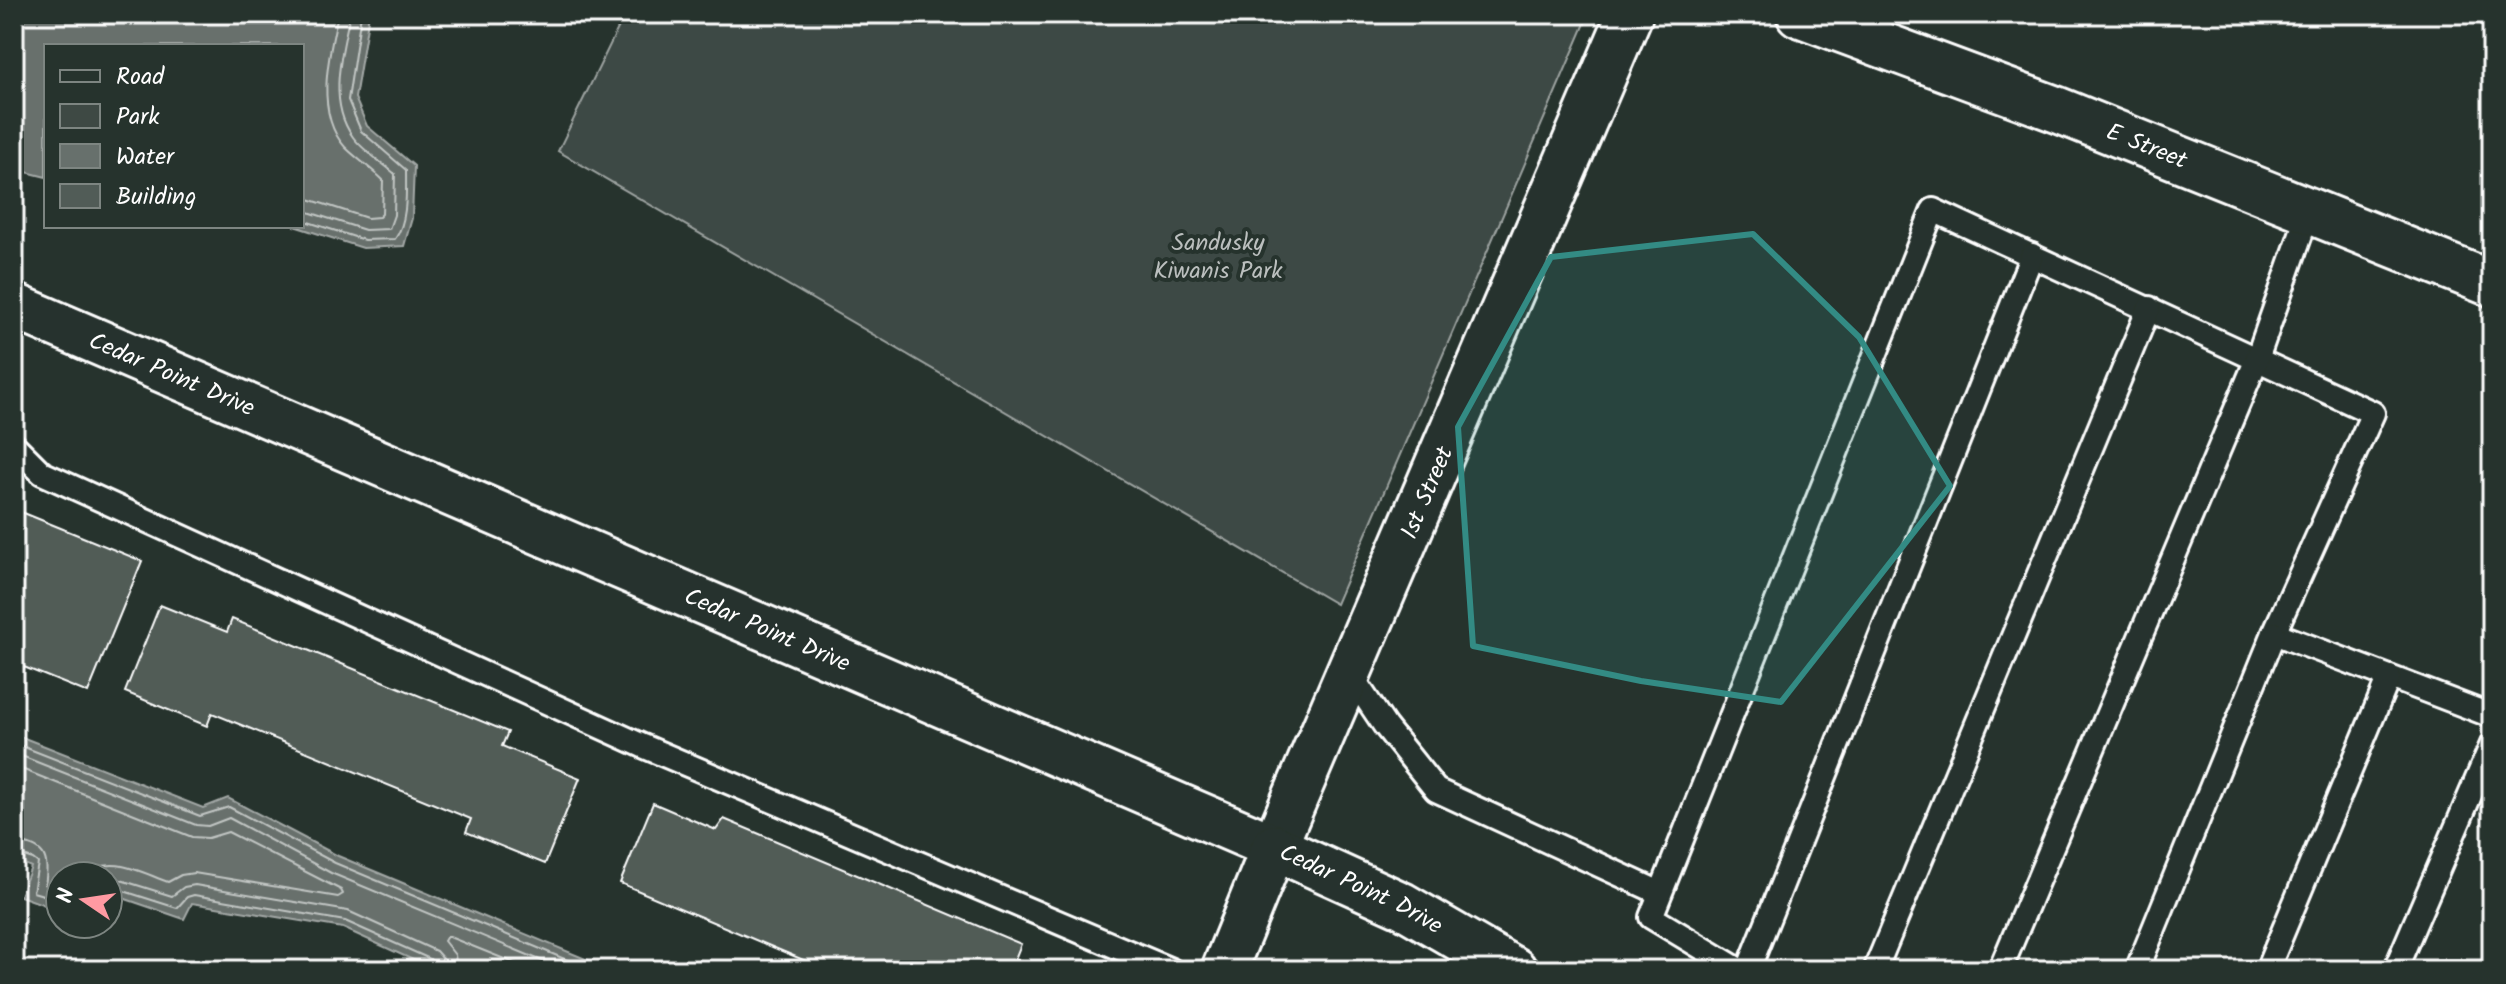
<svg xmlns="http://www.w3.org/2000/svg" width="2506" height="984" font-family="Kalam,sans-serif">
  <rect width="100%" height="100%" fill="#26332d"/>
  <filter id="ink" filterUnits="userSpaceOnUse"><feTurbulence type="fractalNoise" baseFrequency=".0125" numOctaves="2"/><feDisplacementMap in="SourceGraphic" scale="16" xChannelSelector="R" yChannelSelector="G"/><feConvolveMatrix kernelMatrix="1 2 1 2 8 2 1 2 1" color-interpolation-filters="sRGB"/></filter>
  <g filter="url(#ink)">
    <path fill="#3e4944" stroke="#9ea4a2" stroke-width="2" d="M625,14H1589L1336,604L558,151Z"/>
    <g fill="#67706c" stroke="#a4a9a7" stroke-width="2">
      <path d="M14,14H369L355,98L367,126L414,166L412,218L404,246L363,248L294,226H302V46H46V177L14,169Z"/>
      <path d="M14,734L203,808L228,798L338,856L612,970H435L343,928L192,903L184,919L108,893V876H60V899L56,909L20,896L31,867L14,859Z"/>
    </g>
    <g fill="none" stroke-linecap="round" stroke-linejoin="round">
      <g stroke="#c2c6c4" stroke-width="2">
        <path d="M302,197L367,218L379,217L382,214L383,180C371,168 357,159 345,147C314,113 329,54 338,14"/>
        <path d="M302,210L365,230L389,229L394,215L395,174C382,162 363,151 353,137C327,102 342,52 350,14"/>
        <path d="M302,220L364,240L395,239C408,222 406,191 406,170L361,131L348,100L361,14"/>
        <path d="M14,743L200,816L229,807L335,863L591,970"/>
        <path d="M14,753L196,825L208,826L229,818L331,873L564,970"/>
        <path d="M14,766L192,837L208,838L228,832L341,890L343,894L338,897L194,873L181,875L168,882C142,873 109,852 85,876"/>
        <path d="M14,842C45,845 50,857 45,885L60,890"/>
        <path d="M14,853L33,859L38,863L33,892L60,900"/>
        <path d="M108,876L172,896L184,887L195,885L348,911L436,951L444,960L445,970"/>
        <path d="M108,886L177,908L187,897L194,895L345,921L430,959L435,964V970"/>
        <path d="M457,970L455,955L444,941L447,936L532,970"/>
      </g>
    </g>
    <g fill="#515c57" stroke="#fff" stroke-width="2">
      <path d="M14,509L142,561L88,693L14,663Z"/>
      <path d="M160,605L227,632L232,619L508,732L502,746L580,778L545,864L466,832L471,819L212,713L207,726L125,692Z"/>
      <path d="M653,803L716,830L724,819L1021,944L1015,959L1040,970H827L620,883Z"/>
    </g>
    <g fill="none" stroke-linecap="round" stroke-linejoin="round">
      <g stroke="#fff" stroke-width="28">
        <g id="lane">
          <path d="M14,445L42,473L643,746L1171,970"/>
          <path d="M1350,674L1385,726L1436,790L1660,893"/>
          <path d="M1739,970L1651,917L1933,210L2373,413L2274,633L2492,716"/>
          <path d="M1748,970L2032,255"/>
          <path d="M1875,970L2149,308"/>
          <path d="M2000,970L2257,359L2309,211"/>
          <path d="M2137,970L2274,633"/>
          <path d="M2267,970L2389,677"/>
          <path d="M2395,970L2492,744"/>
        </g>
      </g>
      <g stroke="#fff" stroke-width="50">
        <g id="street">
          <path id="s1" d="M1799,14L2058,110L2492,284"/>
          <path id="s2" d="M1274,847C1395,570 1511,291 1630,14"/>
        </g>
      </g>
      <g stroke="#fff" stroke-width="50">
        <g id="secondary">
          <path id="s3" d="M14,306L1274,847L1402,905L1514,970"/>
          <path d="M1224,970L1274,847"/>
        </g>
      </g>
      <use href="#lane" stroke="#26332d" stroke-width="22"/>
      <use href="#street" stroke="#26332d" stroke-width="44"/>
      <use href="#secondary" stroke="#26332d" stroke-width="44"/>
    </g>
  </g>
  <path fill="#338b84" fill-opacity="0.2" stroke="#338b84" stroke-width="6" stroke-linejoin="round" d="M1753,234L1859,337L1950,486L1781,702L1641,681L1473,646L1458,427L1551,257Z"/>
  <g text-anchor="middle" stroke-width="8" stroke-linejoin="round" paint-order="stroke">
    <g font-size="24" fill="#fff" stroke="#26332d">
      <text dy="8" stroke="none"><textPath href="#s1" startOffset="372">E Street</textPath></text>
      <text dy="8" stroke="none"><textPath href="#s3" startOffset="172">Cedar Point Drive</textPath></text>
      <text dy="8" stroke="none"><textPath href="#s2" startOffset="386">1st Street</textPath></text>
      <text dy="8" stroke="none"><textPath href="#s3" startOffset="820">Cedar Point Drive</textPath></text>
      <text dy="8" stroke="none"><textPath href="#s3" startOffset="1468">Cedar Point Drive</textPath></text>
    </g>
    <g font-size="24" fill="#bbbfbe" stroke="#26332d">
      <text x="1218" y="250">Sandusky<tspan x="1218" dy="28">Kiwanis Park</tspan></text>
    </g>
  </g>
  <rect width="2506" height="984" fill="none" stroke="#26332d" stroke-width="48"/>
  <rect x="24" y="24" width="2458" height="936" fill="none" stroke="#fff" stroke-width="3" filter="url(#ink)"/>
  <rect x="44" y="44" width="260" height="184" fill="#26332d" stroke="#7d8581" stroke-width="2"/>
  <rect x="60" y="70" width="40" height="12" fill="#26332d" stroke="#7d8581" stroke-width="2"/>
  <text x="116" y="84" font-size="24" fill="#ffffff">Road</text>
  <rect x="60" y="104" width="40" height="24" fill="#3e4944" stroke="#7d8581" stroke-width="2"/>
  <text x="116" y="124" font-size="24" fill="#ffffff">Park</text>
  <rect x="60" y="144" width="40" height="24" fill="#67706c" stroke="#7d8581" stroke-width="2"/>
  <text x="116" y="164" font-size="24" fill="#ffffff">Water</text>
  <rect x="60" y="184" width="40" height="24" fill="#515c57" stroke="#7d8581" stroke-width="2"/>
  <text x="116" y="204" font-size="24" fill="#ffffff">Building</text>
  <g transform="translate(84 900) rotate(283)"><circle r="38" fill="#26332d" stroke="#7d8581" stroke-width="2"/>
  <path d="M0-6L14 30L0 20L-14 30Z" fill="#ff9aa2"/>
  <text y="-12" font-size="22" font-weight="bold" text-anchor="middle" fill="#ffffff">N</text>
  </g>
</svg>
